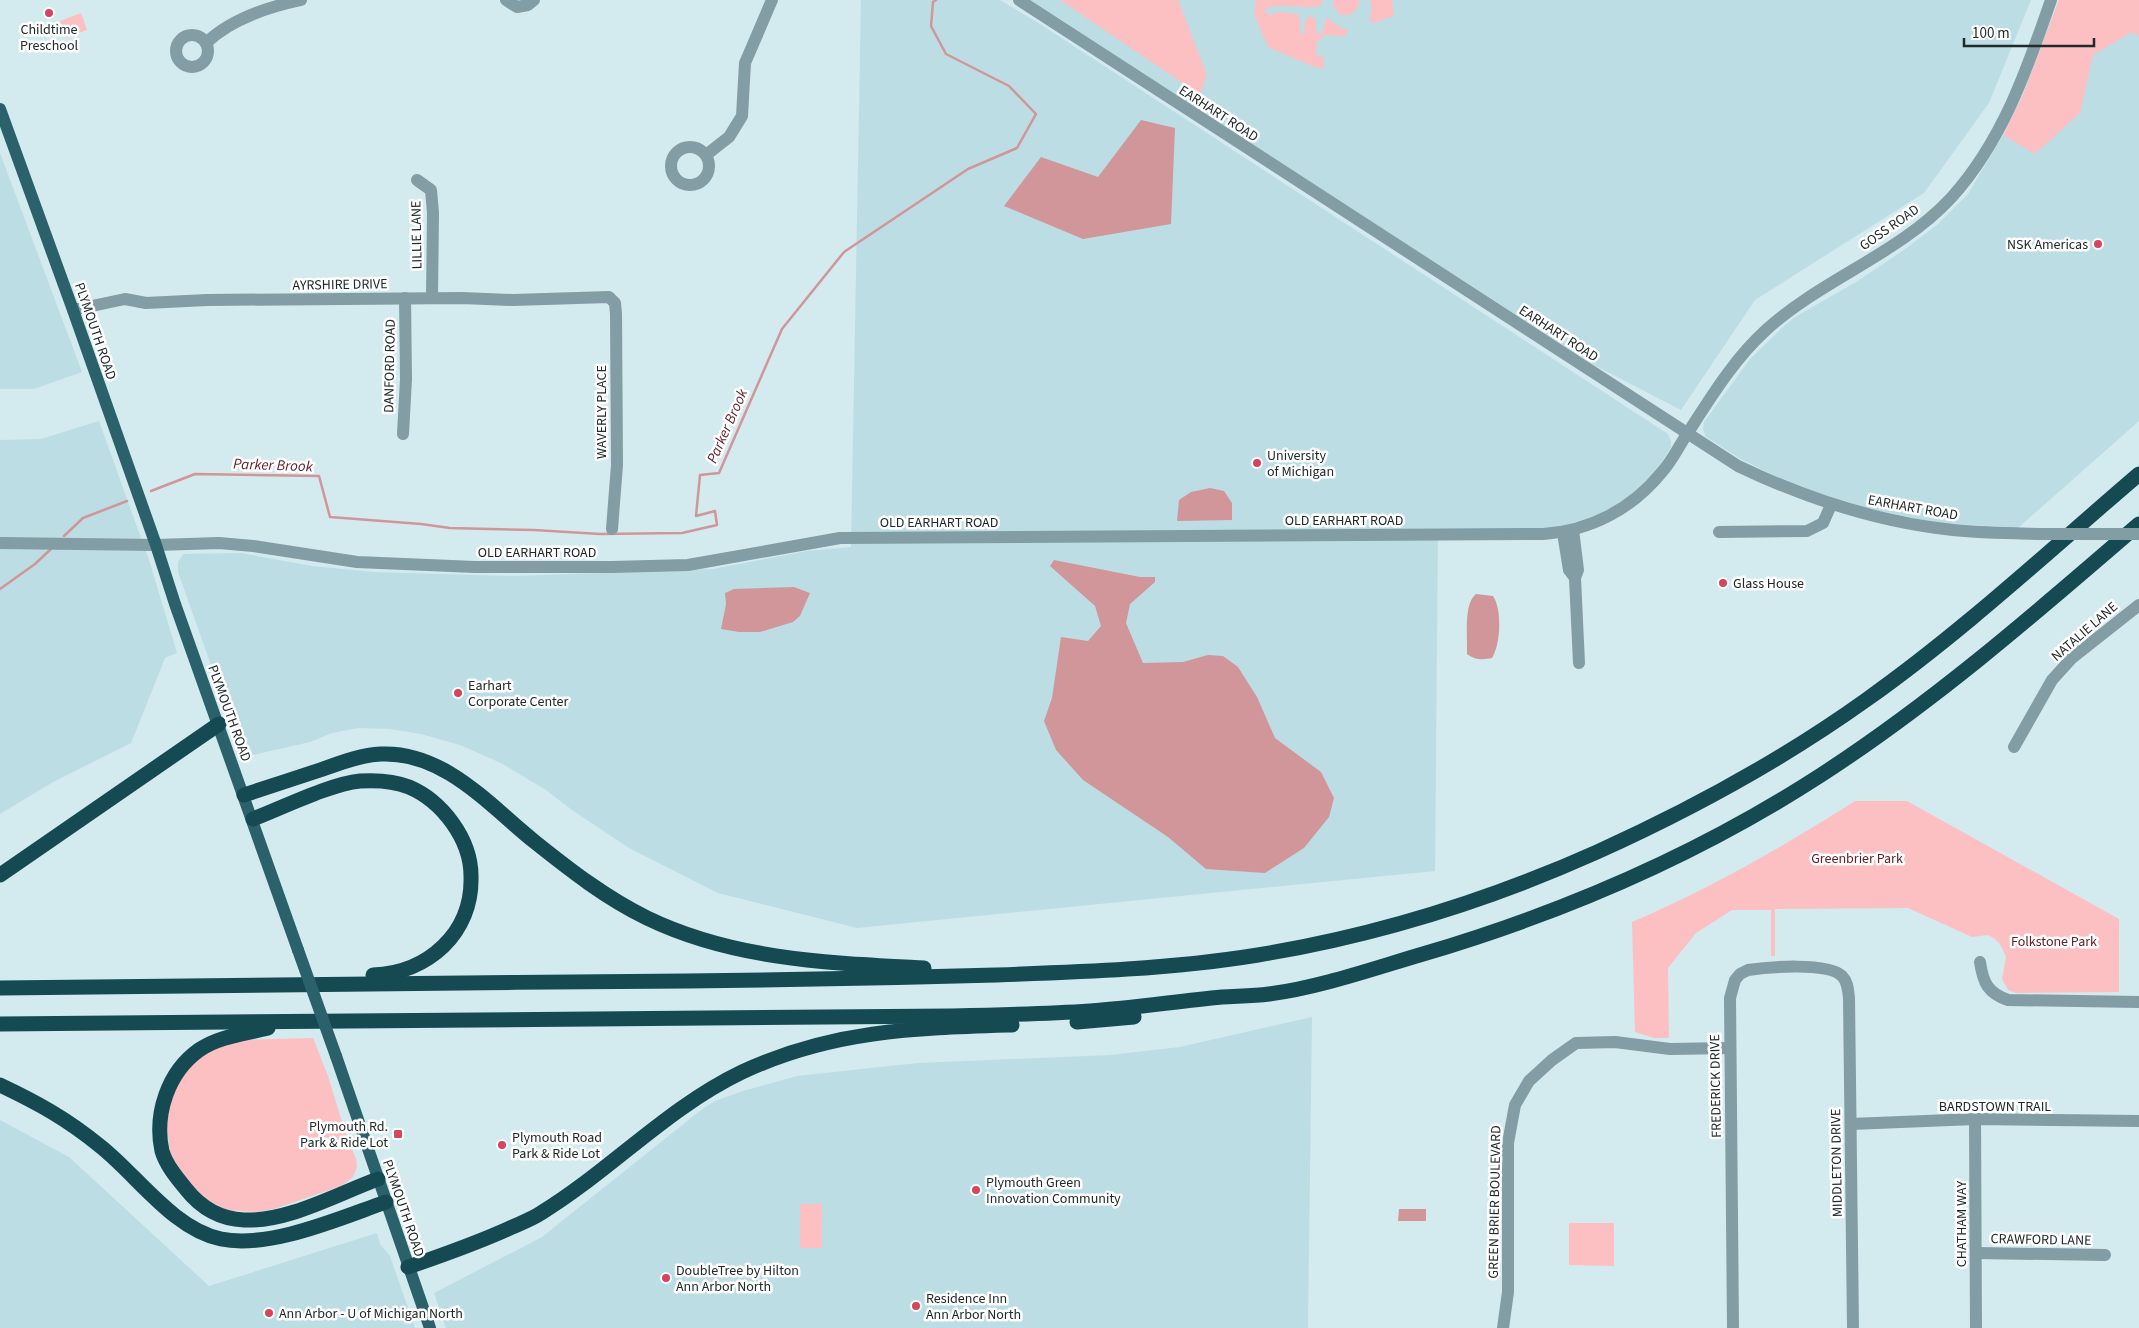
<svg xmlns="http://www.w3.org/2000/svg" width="2139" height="1328" font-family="'Source Sans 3',sans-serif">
  <rect width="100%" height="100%" fill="#d3eaef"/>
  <g fill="#bddde4">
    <path d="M861,0H1000L1040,24L1668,434L1671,441V447L1655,473L1613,510L1567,528L1438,532L1435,871L857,928L718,893L629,848L572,810L546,790L501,763L460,745L421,734L390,729L358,728L332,733L310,742L249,756L218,685L178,572V562L183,554L241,553L312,566L374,572L514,576L713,569L807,551L851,547Z"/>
    <path d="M1028,0H2031L1989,103L1924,193L1755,300L1681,410L1594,365Z"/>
    <path d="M2059,0H2139V421L2018,528L1937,523L1850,505L1783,480L1741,459L1706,437L1703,429L1704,422L1750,359L1784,326L1795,317L1856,282L1901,252L1937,225L1968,194L2003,135L2022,97Z"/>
    <path d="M0,153L82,372L34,389H0Z"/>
    <path d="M99,421L150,563L177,653L165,658L131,743L53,782L0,814V440L41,439Z"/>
    <path d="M1312,1017L1308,1328H446L434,1293L542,1237L701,1110L715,1101L743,1091L797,1076L918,1063L1110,1055L1180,1047Z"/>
    <path d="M0,1120L69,1157L209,1286L377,1233L380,1244L390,1256L415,1328H0Z"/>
  </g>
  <g fill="#fcc0c3">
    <path d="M1060,0H1178L1207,75L1200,95Z"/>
    <path d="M1256,0H1323L1320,6C1302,10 1286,3 1267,8L1265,11L1270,15L1277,12L1299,14L1301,34H1304L1305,22L1309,16L1316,19V32L1321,35L1327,17L1339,27L1348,30L1345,36L1326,35L1317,41L1316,56L1323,55L1324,69L1312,66L1268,47L1254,14Z"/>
    <path d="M1334,0H1359L1358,8L1350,15H1340L1333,5Z"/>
    <path d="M1370,0H1392L1394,16L1373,23L1369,20L1372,9Z"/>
    <path d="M2059,0H2139V37L2132,32L2093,55L2080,113L2035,154L2003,135L2022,97Z"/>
    <path d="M81,13L87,30L66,38L60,21Z"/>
    <path d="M1855,801H1907L2119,919V992L2016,993L2008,990L2002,979L2006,957L2000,944L1995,939L1988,935L1972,937L1908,908L1775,909V956H1771V910H1732L1696,933L1668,968L1669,1038H1654L1635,1032L1632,922C1710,889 1784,846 1855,801Z"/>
    <path d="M313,1038L328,1076L347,1138L356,1159L357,1167L353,1177L341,1186L274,1209L256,1212L227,1210L206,1200L183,1182L170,1152L166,1122L171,1096L181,1076L198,1057L231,1040Z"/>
    <rect x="800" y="1204" width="22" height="44"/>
    <path d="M1569,1223H1614V1266L1569,1265Z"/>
  </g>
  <g fill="#d09699">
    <path d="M1141,120L1175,128L1171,224L1083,239L1004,206L1041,157L1098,177Z"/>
    <path d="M1210,488L1224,491L1232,503V520L1177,521L1179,500L1191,492Z"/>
    <path d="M1054,560L1140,577H1155V582L1130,604L1126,623L1143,663L1183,662L1208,655L1223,656L1238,667L1257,697L1275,738L1321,772L1334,798L1329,817L1304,848L1265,873L1206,869L1168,837L1083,780L1056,750L1044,721L1052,698L1061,637L1088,641L1101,626L1095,606L1050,566Z"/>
    <path d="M794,587L810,593L800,616L793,622L760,632H739L721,629L726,604L725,593L734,589Z"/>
    <path d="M1476,594L1493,596C1502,609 1501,644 1492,658C1482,660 1475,660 1467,654C1468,638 1463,604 1476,594Z"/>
    <path d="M1399,1209H1426V1221H1398Z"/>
  </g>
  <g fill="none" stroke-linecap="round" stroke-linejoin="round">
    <g stroke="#d09699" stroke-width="2.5">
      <path d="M151,491L195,474L319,476L330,517L421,524L450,528L534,530L600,534L682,533L717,525L715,511L696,516L700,475L719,473L782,329L844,252L968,169L1017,148L1036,114L1009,86L946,54L931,26L933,2L936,0"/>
      <path d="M64,536L83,518L127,501"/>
      <path d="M0,589L35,564L51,549"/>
    </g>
    <g stroke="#829da3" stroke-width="12">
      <path d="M506,0L517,7L528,5L534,0"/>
      <path d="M1019,0L1738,466C1807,499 1877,522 1953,530C1981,533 2010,533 2037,534"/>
      <circle cx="192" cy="51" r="16"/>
      <path d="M206,43C230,20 268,7 301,0"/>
      <circle cx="690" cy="166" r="19"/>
      <path d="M706,155L729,137L742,116L745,63L772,0"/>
      <path d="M417,180L431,190L433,213L432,298"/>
      <path d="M73,310L125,299L146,303L207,300L462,298L513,300L609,297L615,303L616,314L617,465L612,529"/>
      <path d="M403,434L406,379L405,298"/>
      <path d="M1573,530L1578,570L1575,578L1579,663"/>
      <path d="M1719,532L1807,531L1823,523L1831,505"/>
      <path d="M1563,533L1569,570L1575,578"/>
      <path d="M0,543L156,545L219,543L253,546L357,562L475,567H612L688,565L840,538L1543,534C1590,531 1632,509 1662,472C1672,461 1679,446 1687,434C1711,397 1734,359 1766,330C1822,279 1899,254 1951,198C2002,142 2027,70 2051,0"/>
      <path d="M2014,747L2052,680L2072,658L2139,605"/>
      <path d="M1980,962C1983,983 1988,993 2008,1000L2139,1002"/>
      <path d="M1975,1119L1976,1328"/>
      <path d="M1851,1124L1975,1119L2139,1121"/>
      <path d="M1977,1253L2105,1255"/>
      <path d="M1503,1328L1508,1292V1143L1515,1105L1529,1081L1552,1060L1576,1043L1615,1042L1670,1049L1730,1048"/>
      <path d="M1733,1328L1730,998L1735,980L1740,974L1748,970C1767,967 1828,962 1842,976C1848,982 1848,990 1849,998L1853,1328"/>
    </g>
    <g stroke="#2a616b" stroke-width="12">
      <path d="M0,109L73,310L156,545L175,604L298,950"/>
      <path d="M336,1056L430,1328"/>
    </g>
    <g stroke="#154a53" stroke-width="15">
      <path d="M244,795C269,787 295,778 320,770C340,763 360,755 381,754C444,751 490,806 535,842C570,870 606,898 647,918C734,960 829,963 924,968"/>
      <path d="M253,819C282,808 330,784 360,781C376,780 394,781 409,787C442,801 471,839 471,876C473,933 428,973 373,975"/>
      <path d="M0,875L219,724"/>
      <path d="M0,988C229,984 458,983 687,981C790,980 893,978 996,975C1083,972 1171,969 1258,955C1374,936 1490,900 1597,852C1690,810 1782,760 1866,700C1962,632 2049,551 2139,474"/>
      <path d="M1077,1022L1134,1017"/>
      <path d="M0,1024L951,1016C997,1015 1044,1014 1090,1011C1134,1008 1178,1001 1222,997C1238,996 1253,996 1269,994C1318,988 1375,968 1423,954C1562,913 1699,854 1821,775C1935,701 2037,612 2139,524"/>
      <path d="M268,1028C245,1034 219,1036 199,1050C168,1072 154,1114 162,1151C166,1165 177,1178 186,1189C201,1208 220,1219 244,1220C288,1222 337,1194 378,1179"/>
      <path d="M0,1085C38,1103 67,1119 100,1146C137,1175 173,1229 221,1239C270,1249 340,1218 386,1202"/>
      <path d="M408,1267C443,1255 477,1243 510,1228C521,1223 532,1219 541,1213C611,1170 667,1108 742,1072C832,1030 915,1028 1012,1025"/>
    </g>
    <path stroke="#829da3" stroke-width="12" d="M2037,534H2139"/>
    <path stroke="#2a616b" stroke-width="12" d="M298,950L336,1056"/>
  </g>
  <g fill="#d5455b" stroke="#fff" stroke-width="2">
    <circle cx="49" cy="13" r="5"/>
    <circle cx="2098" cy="244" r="5"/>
    <circle cx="1257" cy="463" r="5"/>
    <circle cx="1723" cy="583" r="5"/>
    <circle cx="458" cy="693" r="5"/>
    <rect x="393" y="1129" width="10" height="10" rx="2.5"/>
    <circle cx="502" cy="1145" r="5"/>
    <circle cx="976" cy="1190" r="5"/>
    <circle cx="666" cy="1278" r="5"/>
    <circle cx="916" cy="1306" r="5"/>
    <circle cx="269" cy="1313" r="5"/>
  </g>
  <g text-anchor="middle" stroke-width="5" stroke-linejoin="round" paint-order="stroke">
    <g font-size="14" fill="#20292b" stroke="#fff" text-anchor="start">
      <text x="49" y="34" text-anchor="middle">Childtime<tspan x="49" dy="16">Preschool</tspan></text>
      <text x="2088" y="249" text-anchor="end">NSK Americas</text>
      <text x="1267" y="460">University<tspan x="1267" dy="16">of Michigan</tspan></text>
      <text x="1733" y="588">Glass House</text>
      <text x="468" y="690">Earhart<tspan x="468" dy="16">Corporate Center</tspan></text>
      <text x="388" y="1131" text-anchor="end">Plymouth Rd.<tspan x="388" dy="16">Park &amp; Ride Lot</tspan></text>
      <text x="512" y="1142">Plymouth Road<tspan x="512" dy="16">Park &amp; Ride Lot</tspan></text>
      <text x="986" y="1187">Plymouth Green<tspan x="986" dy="16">Innovation Community</tspan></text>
      <text x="676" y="1275">DoubleTree by Hilton<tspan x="676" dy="16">Ann Arbor North</tspan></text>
      <text x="926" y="1303">Residence Inn<tspan x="926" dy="16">Ann Arbor North</tspan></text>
      <text x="279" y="1318">Ann Arbor - U of Michigan North</text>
    </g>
    <g font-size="14" fill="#20292b" stroke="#fff">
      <text transform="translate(1219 113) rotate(33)" y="5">EARHART ROAD</text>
      <text transform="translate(1889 227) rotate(-35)" y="5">GOSS ROAD</text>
      <text transform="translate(416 235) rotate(-91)" y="5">LILLIE LANE</text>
      <text transform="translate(340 284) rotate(-1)" y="5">AYRSHIRE DRIVE</text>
      <text transform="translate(96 331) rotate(71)" y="5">PLYMOUTH ROAD</text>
      <text transform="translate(1559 333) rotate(33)" y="5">EARHART ROAD</text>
      <text transform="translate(389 366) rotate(-89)" y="5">DANFORD ROAD</text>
      <text transform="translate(601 412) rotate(-90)" y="5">WAVERLY PLACE</text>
      <text transform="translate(1913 507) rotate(10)" y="5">EARHART ROAD</text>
      <text x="1344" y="525">OLD EARHART ROAD</text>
      <text x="939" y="527">OLD EARHART ROAD</text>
      <text x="537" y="557">OLD EARHART ROAD</text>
      <text transform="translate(2084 631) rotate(-41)" y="5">NATALIE LANE</text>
      <text transform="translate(230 713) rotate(70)" y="5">PLYMOUTH ROAD</text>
      <text transform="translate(1715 1086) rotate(-91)" y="5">FREDERICK DRIVE</text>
      <text x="1995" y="1111">BARDSTOWN TRAIL</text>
      <text transform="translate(1836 1163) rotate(-91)" y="5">MIDDLETON DRIVE</text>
      <text transform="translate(1494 1202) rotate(-89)" y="5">GREEN BRIER BOULEVARD</text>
      <text transform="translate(404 1208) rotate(71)" y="5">PLYMOUTH ROAD</text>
      <text transform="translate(1961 1224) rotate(-90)" y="5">CHATHAM WAY</text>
      <text transform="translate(2041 1239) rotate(1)" y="5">CRAWFORD LANE</text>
    </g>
    <g font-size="14" fill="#66202a" stroke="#fff">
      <text x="1857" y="863">Greenbrier Park</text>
      <text x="2054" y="946">Folkstone Park</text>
    </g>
    <g font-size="15" font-style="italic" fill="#601b25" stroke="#fff">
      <text transform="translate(727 426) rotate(-66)" y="5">Parker Brook</text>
      <text transform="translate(273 465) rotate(2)" y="5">Parker Brook</text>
    </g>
  </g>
  <path d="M1964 38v8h130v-8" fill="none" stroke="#20292b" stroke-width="2.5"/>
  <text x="1972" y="38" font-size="15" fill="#20292b" stroke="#ffffff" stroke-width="4" paint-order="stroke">100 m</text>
</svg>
